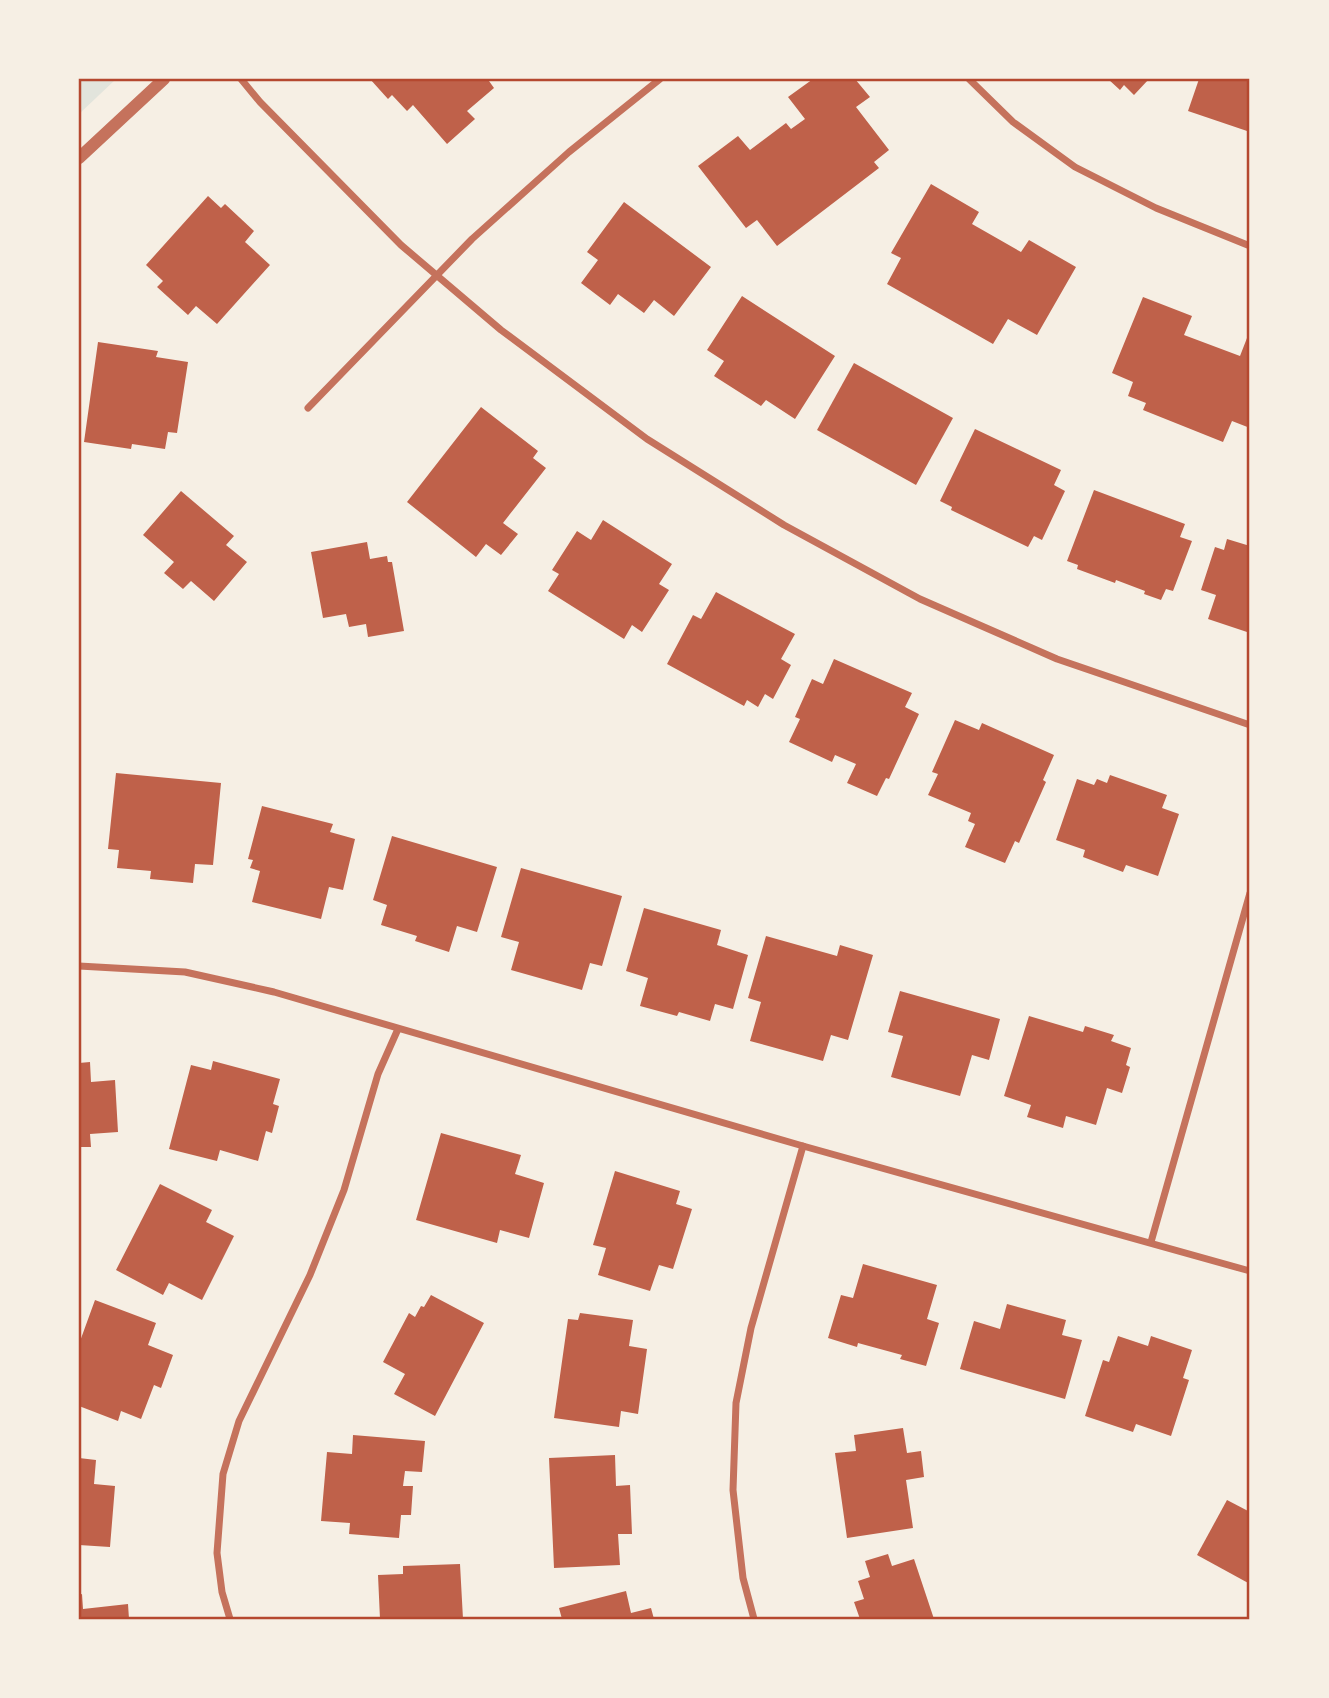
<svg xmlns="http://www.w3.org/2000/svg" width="1329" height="1698" font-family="Rubik,sans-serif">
  <rect width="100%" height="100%" fill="#f6efe4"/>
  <path fill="#e2e4dc" d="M79,79H116L79,114Z"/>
  <g fill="#bf614a">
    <path d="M370,79H491L489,81L494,88L467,111L475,119L447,144L413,105L407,111L392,95L388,99Z"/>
    <path d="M813,79H855L870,97L856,107L889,150L874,162L879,168L777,246L757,220L746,228L698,166L738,136L750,150L786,123L791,129L805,119L788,97Z"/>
    <path d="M1108,79H1149L1134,95L1124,85L1120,90Z"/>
    <path d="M1199,79H1250V132L1188,111Z"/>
    <path d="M931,184L979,212L972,224L1021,252L1029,240L1076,267L1037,335L1008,319L993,344L887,284L901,258L891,253Z"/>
    <path d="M208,196L221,208L225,204L254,231L245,242L270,265L217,324L196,306L188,315L157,287L163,281L146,265Z"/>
    <path d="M624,202L711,267L674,316L654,300L644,313L618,294L610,305L581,283L598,260L587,252Z"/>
    <path d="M742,296L835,356L795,419L766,400L761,406L714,376L724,361L707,350Z"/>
    <path d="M1143,297L1192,316L1184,335L1240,356L1247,338L1250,340V428L1232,421L1223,442L1143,410L1146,403L1128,396L1133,382L1112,373Z"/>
    <path d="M98,342L158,351L156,357L188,362L177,433L168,432L165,449L132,444L131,449L84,442Z"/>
    <path d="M854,363L953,418L916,485L817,430Z"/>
    <path d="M481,407L538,451L533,458L546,468L503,523L518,534L501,555L486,544L476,557L407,502Z"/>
    <path d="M975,429L1061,470L1054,485L1065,491L1042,540L1034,536L1028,547L951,510L952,507L940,501Z"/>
    <path d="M1094,490L1185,524L1180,537L1192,541L1173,591L1166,589L1161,600L1144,594L1145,591L1116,580L1115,583L1077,569L1078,565L1067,561Z"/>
    <path d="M181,491L234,536L226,545L247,562L214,601L191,581L183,589L164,573L174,562L143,535Z"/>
    <path d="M603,520L672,564L659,584L669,590L642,632L632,625L624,639L548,591L559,574L552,570L577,531L591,540Z"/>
    <path d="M1227,539L1250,546V633L1208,619L1216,595L1201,590L1215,547L1224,550Z"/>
    <path d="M367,542L370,559L387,556L388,562H392L404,631L368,637L366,624L349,627L346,614L323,618L311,552Z"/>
    <path d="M716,592L795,634L781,659L791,665L773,699L765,694L758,707L747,700L744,706L667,664L693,615L701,619Z"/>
    <path d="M834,659L912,693L905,707L919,714L889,779L886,778L877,796L847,783L856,764L835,755L832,762L789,742L800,719L795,717L812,679L823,684Z"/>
    <path d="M955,720L979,730L982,723L1054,755L1043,780L1046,782L1019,843L1015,841L1005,863L965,847L975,824L968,821L971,813L928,795L938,774L932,772Z"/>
    <path d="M116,773L221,783L213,865L195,864L193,883L150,879L151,871L117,868L119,850L108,849Z"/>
    <path d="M1110,775L1167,795L1162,808L1179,814L1158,876L1126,865L1123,872L1083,857L1085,850L1056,840L1077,779L1094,785L1097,779L1107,783Z"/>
    <path d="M262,806L333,824L330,832L355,839L343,890L329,887L321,919L252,902L260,871L250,868L253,860L248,859Z"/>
    <path d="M392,836L497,867L477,932L457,926L449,952L415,941L417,936L381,925L387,905L373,900Z"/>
    <path d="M521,868L622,896L602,966L590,963L582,990L511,970L519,942L501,937Z"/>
    <path d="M644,908L721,930L717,945L748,955L733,1009L715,1004L710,1021L679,1012L677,1016L640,1006L648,978L626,971Z"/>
    <path d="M766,936L837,956L840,945L873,955L848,1040L831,1035L823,1061L750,1041L761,1002L748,998Z"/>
    <path d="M900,991L1000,1019L989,1060L972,1055L960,1096L891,1077L903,1036L888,1032Z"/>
    <path d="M1029,1016L1083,1032L1085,1026L1114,1035L1111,1041L1131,1048L1126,1065L1130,1067L1122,1093L1107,1088L1096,1125L1066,1116L1063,1128L1027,1117L1031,1105L1004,1096Z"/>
    <path d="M213,1061L280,1079L273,1104L279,1106L272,1133L266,1131L258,1161L220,1150L217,1161L169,1149L191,1065L211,1070Z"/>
    <path d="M90,1062L91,1082L115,1080L118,1132L90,1134L91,1147H79V1063Z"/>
    <path d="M441,1133L521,1155L515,1174L544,1183L529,1238L500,1230L497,1243L416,1220Z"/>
    <path d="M615,1171L680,1191L676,1204L692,1209L673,1269L659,1265L650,1291L598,1275L606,1248L593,1245Z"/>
    <path d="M160,1184L212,1210L206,1222L234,1236L202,1300L169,1283L163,1295L116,1270Z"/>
    <path d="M863,1264L937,1285L927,1319L939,1323L926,1366L900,1359L902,1355L858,1343L857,1347L828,1338L841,1295L853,1298Z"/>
    <path d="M431,1295L484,1323L435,1416L394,1394L405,1374L383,1362L409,1313L415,1317L421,1306L424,1307Z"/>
    <path d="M95,1300L156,1323L148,1345L173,1355L161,1388L154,1385L141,1419L121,1411L118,1421L79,1406V1344Z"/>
    <path d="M1007,1304L1066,1320L1062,1335L1082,1340L1065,1399L960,1369L974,1321L1000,1329Z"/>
    <path d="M580,1313L633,1320L629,1346L647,1349L638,1414L621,1411L619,1427L554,1418L568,1319L578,1320Z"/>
    <path d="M1118,1336L1148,1346L1151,1336L1192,1350L1183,1378L1189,1380L1171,1436L1136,1424L1133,1432L1085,1416L1103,1360L1109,1362Z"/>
    <path d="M903,1428L907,1453L921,1451L924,1477L906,1480L913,1528L847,1538L835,1453L856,1451L854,1435Z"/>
    <path d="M353,1435L425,1441L422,1472L405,1471L403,1486H413L411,1515H401L399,1538L349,1534L350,1523L321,1521L327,1452L352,1454Z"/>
    <path d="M615,1455L616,1486L630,1485L632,1534H618L620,1565L554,1568L549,1458Z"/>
    <path d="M79,1458L96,1460L94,1484L115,1486L110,1547L79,1545Z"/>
    <path d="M1227,1500L1250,1512V1584L1197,1555Z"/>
    <path d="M888,1554L892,1566L914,1559L934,1619H860L854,1602L864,1599L858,1581L870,1577L865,1561Z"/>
    <path d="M460,1564L463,1619H380L378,1575L403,1574V1566Z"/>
    <path d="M626,1591L631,1613L651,1608L654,1619H562L559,1608Z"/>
    <path d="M82,1594L83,1609L128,1604L129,1619H79V1595Z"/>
  </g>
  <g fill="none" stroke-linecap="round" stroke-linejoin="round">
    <g stroke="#c5725c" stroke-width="7">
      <path d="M241,79L260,102L401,245L501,330L647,439L784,525L920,599L1057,659L1250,725"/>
      <path d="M969,79L1013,122L1075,167L1156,208L1250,246"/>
      <path d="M308,408L472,239L569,152L660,79"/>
      <path d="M79,966L185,972L274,992L803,1146L1250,1271"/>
      <path d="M1151,1242L1250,893"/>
      <path d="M230,1619L222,1592L217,1553L223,1474L239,1421L310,1275L344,1190L378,1074L398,1029"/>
      <path d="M754,1619L743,1578L733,1490L736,1403L751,1328L803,1146"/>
    </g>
    <path stroke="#c5725c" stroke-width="12" d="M79,158L164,79"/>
  </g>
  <rect width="1329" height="1698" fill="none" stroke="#f6efe4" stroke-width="161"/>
  <rect x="80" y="80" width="1168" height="1538" fill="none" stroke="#b5482f" stroke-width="2.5"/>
</svg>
